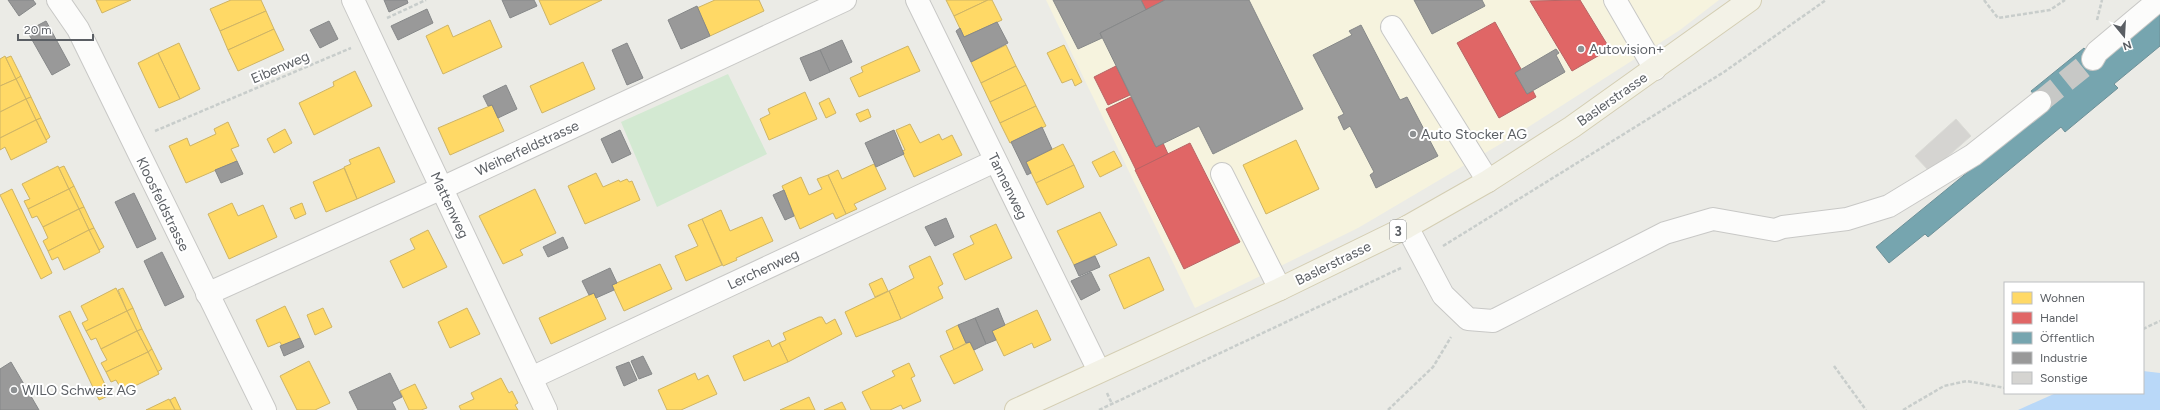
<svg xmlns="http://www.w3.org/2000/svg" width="2160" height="410" font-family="Figtree,sans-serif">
  <rect width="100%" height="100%" fill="#ebebe6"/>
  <path fill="#f6f3de" d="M1046,0H1719L1680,30L1519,133L1358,228L1195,308Z"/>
  <path fill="#d3e9d2" d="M728,74L767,154L657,207L621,122Z"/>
  <path fill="#b9d8f8" d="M2143,371L2160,373V410H2018L2056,393H2143Z"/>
  <g fill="#ffd966" stroke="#ceb465">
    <path d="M96,0H131L102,13Z"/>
    <path d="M231,0H261L266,11L220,31L210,9Z"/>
    <path d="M539,0H602L550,25Z"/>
    <path d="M715,0H759L764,11L710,36L697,8Z"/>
    <path d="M946,0H988L954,16Z"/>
    <path d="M988,0H992L1002,20L964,37L954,16Z"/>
    <path d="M266,11L274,29L228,50L220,31Z"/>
    <path d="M490,20L502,47L443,74L426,36L448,25L453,37Z"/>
    <path d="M274,29L284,50L238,71L228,50Z"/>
    <path d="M179,43L200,89L180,99L158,53Z"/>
    <path d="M1006,45L1016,66L981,83L971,62Z"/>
    <path d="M1064,45L1082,82L1075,86L1072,79L1062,83L1047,53Z"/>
    <path d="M908,46L920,71L859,97L850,78L863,72L861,67Z"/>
    <path d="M158,53L180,99L159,108L138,63Z"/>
    <path d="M5,56L16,79L0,86V59Z"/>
    <path d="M11,56L21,76L16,79L6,58Z"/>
    <path d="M583,62L595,89L542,113L530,86Z"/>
    <path d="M1016,66L1026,85L990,102L981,83Z"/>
    <path d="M355,71L372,106L314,135L299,103L334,86L333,82Z"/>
    <path d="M21,76L31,97L26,99L16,79Z"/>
    <path d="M16,79L26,99L0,112V86Z"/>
    <path d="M1026,85L1036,106L1000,123L990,102Z"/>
    <path d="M805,92L817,119L769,140L760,119L770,114L768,109Z"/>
    <path d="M31,97L41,118L36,120L26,99Z"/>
    <path d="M829,98L836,113L826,118L819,103Z"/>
    <path d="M26,99L36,120L0,138V112Z"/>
    <path d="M492,105L504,131L450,155L438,128Z"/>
    <path d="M1036,106L1046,126L1010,143L1000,123Z"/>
    <path d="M868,109L871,117L860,122L856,114Z"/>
    <path d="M41,118L50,137L46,140L36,120Z"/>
    <path d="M36,120L47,142L11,160L5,147L0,150V138Z"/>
    <path d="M228,122L239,146L231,149L237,161L186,183L169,146L187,138L190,146L216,134L214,129Z"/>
    <path d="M910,124L920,143L939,134L942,140L952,135L962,155L914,177L902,151L905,150L896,130Z"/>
    <path d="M285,129L292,143L274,153L267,139Z"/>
    <path d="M1296,140L1319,189L1266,214L1243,165Z"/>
    <path d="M1063,144L1074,165L1036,183L1026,162Z"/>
    <path d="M379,147L395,182L357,199L344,167L351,164L349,160Z"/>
    <path d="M1114,151L1122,166L1100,177L1092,162Z"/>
    <path d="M874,164L886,189L854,204L857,209L846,214L828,175L838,170L842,179Z"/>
    <path d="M1074,165L1084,187L1047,205L1036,183Z"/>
    <path d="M58,166L69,189L28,209L24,201L30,199L22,184Z"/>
    <path d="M64,166L74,186L69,189L59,168Z"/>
    <path d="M344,168L357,199L326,212L313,182Z"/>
    <path d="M596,173L603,187L619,180L620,182L627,179L629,182L632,181L640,200L585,224L568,186Z"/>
    <path d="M828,175L846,214L836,219L833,213L800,229L782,186L801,177L809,195L822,189L817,179Z"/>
    <path d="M74,186L84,207L79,209L69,189Z"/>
    <path d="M12,189L52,273L41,279L0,195Z"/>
    <path d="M69,189L79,209L43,227L37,216L32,218L28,209Z"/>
    <path d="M535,189L556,233L520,250L523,255L503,264L479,216Z"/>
    <path d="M232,203L238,216L263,205L277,237L229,259L208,214Z"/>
    <path d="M302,203L306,214L295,219L290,208Z"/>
    <path d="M84,207L94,228L89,230L79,209Z"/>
    <path d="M79,209L89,230L48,251L43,241L48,238L43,227Z"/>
    <path d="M721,210L730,231L762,217L773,241L736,258L737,260L723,266L702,219Z"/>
    <path d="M1100,212L1117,245L1074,265L1057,231Z"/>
    <path d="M702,219L722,265L686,281L675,256L698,246L688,225Z"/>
    <path d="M996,224L1012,258L965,280L953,254L974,244L970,236Z"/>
    <path d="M94,228L104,247L99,250L89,230Z"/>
    <path d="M89,230L100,252L64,270L58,257L52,260L48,251Z"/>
    <path d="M428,230L447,267L403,288L390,261L415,249L410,239Z"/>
    <path d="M930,256L943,284L938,287L943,298L901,319L889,291L914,278L909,266Z"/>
    <path d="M1149,257L1164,290L1124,309L1109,275Z"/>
    <path d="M660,264L672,289L624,311L612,285Z"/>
    <path d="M882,278L888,291L875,297L869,284Z"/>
    <path d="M116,288L127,311L86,331L82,323L88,320L81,306Z"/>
    <path d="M123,288L133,308L127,311L118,290Z"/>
    <path d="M889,291L901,319L856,337L845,312Z"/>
    <path d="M594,293L606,319L551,344L539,318Z"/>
    <path d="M285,306L300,338L282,346L280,342L268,347L256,320Z"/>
    <path d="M133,308L142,329L137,331L127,311Z"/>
    <path d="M323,308L332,327L315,335L307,315Z"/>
    <path d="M467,308L480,334L450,348L438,322Z"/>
    <path d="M1037,310L1051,340L1034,348L1032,343L1004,356L992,331Z"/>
    <path d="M70,311L110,395L99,400L59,316Z"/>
    <path d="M127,311L137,331L101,349L96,338L91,340L86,331Z"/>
    <path d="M819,317H822L826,324L835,319L842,334L788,362L779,343L786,340L783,333Z"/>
    <path d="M958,325L966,343L954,350L946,331Z"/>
    <path d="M142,329L152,349L148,352L137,331Z"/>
    <path d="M137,331L148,352L106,372L101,363L107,360L101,349Z"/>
    <path d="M769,340L772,347L779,343L788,362L744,381L733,356Z"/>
    <path d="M970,342L983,370L954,384L940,356Z"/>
    <path d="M152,349L162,369L157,372L148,352Z"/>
    <path d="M148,352L159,374L123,392L116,380L111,382L106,372Z"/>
    <path d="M309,361L330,403L315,410H297L280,376Z"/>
    <path d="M909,363L915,376L911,378L921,401L903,409L901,405L890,410H871L862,392L895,376L892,371Z"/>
    <path d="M695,373L698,380L708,375L717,394L681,410H667L658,390Z"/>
    <path d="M501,378L509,393L512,391L518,403L515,405L518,410H461L459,406L474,399L471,393Z"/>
    <path d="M415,384L427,408L421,410H409L400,391Z"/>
    <path d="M175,397L181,410H175L170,400Z"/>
    <path d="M809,397L815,410H780Z"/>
    <path d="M169,399L175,410H146Z"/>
    <path d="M842,402L846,410H824Z"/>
  </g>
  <g fill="#e06666" stroke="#b86465">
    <path d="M1141,0H1165L1146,10Z"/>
    <path d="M1580,0L1610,49L1572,71L1530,1Z"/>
    <path d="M1495,22L1521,69L1515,73L1527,94L1533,91L1536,97L1499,118L1457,43Z"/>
    <path d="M1116,66L1130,95L1108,105L1094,77Z"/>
    <path d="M1131,97L1156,147L1163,143L1168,154L1136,170L1106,109Z"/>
    <path d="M1190,143L1240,242L1184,269L1135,170Z"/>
  </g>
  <path fill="#76a5af" stroke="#6e9098" d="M2160,14V46L2114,84L2118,88L2065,132L2061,127L1928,237L1925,234L1889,263L1876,247L2045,109L2031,91L2084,48L2098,65Z"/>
  <g fill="#999" stroke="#868889">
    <path d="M8,0H33L36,4L19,16Z"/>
    <path d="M384,0H407L408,3L389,12Z"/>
    <path d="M502,0H534L537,6L510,18Z"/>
    <path d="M1053,0H1141L1146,10L1100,33L1102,38L1078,49Z"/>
    <path d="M1165,0H1249L1303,109L1213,154L1199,126L1156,147L1100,33Z"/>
    <path d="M1414,0H1482L1485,6L1432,34Z"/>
    <path d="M697,6L710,36L681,49L668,20Z"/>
    <path d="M427,9L433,23L398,40L391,26Z"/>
    <path d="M46,21L70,65L52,75L27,31Z"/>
    <path d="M329,21L338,39L320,48L310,30Z"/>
    <path d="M997,22L1008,43L971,62L956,31L960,28L964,37Z"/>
    <path d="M1361,25L1400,100L1407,97L1438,156L1376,188L1370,175L1374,172L1350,126L1344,130L1338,117L1344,114L1313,55L1352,35L1349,31Z"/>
    <path d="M842,40L852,62L830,72L820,50Z"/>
    <path d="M627,43L643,78L627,85L612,50Z"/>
    <path d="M1556,49L1559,53L1556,55L1565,72L1527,94L1515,73Z"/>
    <path d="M820,50L830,72L810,81L800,58Z"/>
    <path d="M506,85L517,109L498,118L492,105L488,106L483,96Z"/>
    <path d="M1042,127L1052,149L1026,162L1031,173L1027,175L1011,142Z"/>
    <path d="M620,130L631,154L612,163L601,139Z"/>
    <path d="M894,130L904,154L876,167L865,143Z"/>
    <path d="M237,161L243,174L221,183L215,170Z"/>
    <path d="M784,190L794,216L785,220L773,195Z"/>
    <path d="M134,193L156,239L137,248L115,202Z"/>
    <path d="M946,218L954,237L935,246L925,227Z"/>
    <path d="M563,237L568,248L548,257L543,247Z"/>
    <path d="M162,252L184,297L165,306L144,261Z"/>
    <path d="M1095,256L1100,267L1079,276L1074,265Z"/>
    <path d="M610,268L617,283L612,285L614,290L596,298L594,293L589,295L582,281Z"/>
    <path d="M1091,272L1100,290L1081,300L1071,281Z"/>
    <path d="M998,308L1005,325L992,331L996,340L986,344L975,318Z"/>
    <path d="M975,318L986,344L974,350L970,342L966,343L958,325Z"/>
    <path d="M300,338L304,347L284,356L280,346Z"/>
    <path d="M643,356L652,374L639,379L631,361Z"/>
    <path d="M11,362L39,410H0V369Z"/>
    <path d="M629,362L637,380L624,386L616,367Z"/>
    <path d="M390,373L402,397L392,402L396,410H358L349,392Z"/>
  </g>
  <path fill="#d5d4d1" stroke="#dadad5" d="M1956,119L1971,136L1930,172L1915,156Z"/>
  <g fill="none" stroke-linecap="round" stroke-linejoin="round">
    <path stroke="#c7c8c6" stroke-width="22" stroke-dasharray="22 11" stroke-linecap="butt" d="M2040,102L2093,59"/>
    <g stroke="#c8c8c6" stroke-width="24">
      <g id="minor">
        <path d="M58,0L78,29L265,410"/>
        <path d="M353,0L546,410"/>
        <path d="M917,0L1099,371"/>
        <path d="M1615,0L1655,69"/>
        <path d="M1392,27L1488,181"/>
        <path d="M2093,59L2097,52L2159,0"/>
        <path d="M1222,174L1280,289"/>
        <path d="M1407,227L1443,295L1468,319L1493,321L1665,233L1713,219L1775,230L1783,227L1847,219L1889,206L1973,155L2040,102"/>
        <path d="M207,294L442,188L845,0"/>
        <path d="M531,378L995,161"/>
      </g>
    </g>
    <g stroke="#d4ceb3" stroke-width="24">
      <path id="major" d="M1016,410L1280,289L1407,227L1488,181L1572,127L1750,0"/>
    </g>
    <g stroke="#c8cdcb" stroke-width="2.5" stroke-dasharray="4 2" stroke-linecap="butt">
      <path d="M1984,0L1998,18L2050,10L2065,0"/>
      <path d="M387,18L426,0"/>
      <path d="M2097,20L2102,0"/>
      <path d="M155,131L351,48"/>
      <path d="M1443,246L1724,72L1826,0"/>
      <path d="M2143,329L2160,321"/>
      <path d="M1834,366L1866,410"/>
      <path d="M1107,393L1112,404"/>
      <path d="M1099,410L1401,268"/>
      <path d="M1388,410L1433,367L1451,337"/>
      <path d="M1903,410L1944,386L1967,381L2005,388"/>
    </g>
    <use href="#minor" stroke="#fcfcfb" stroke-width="22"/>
    <use href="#major" stroke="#f3f2e7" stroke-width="22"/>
  </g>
  <g fill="#8d9092" stroke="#fff" stroke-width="1.5">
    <circle cx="1581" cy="49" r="4"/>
    <circle cx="1413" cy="134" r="4"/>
    <circle cx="14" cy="390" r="4"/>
  </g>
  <g text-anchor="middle" stroke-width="4" stroke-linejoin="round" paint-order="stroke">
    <rect fill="#fff" stroke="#8c8f92" stroke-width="1" x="1390" y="220" width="16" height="22" rx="3"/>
    <g font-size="13" font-weight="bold" fill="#5b5f64">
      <text x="1398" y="236">3</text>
    </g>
    <g font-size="14" fill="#5b5f64" stroke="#fff" text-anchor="start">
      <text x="1589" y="54">Autovision+</text>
      <text x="1421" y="139">Auto Stocker AG</text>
      <text x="22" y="395">WILO Schweiz AG</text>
    </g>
    <g font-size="14" fill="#5b5f64" stroke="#fff">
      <text transform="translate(280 67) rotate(-23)" y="5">Eibenweg</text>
      <text transform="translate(1612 99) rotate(-35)" y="5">Baslerstrasse</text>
      <text transform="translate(527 148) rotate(-25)" y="5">Weiherfeldstrasse</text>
      <text transform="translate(1008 186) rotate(64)" y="5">Tannenweg</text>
      <text transform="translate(163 204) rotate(64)" y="5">Kloosfeldstrasse</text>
      <text transform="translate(450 205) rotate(65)" y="5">Mattenweg</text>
      <text transform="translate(1333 263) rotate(-26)" y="5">Baslerstrasse</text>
      <text transform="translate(763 269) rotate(-25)" y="5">Lerchenweg</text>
    </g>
  </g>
  <rect x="2004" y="282" width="140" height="112" fill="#ffffff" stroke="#bdbfc1"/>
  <rect x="2012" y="292" width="20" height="12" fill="#ffd966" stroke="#bdbfc1"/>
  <text x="2040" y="302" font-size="12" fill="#5b5f64">Wohnen</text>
  <rect x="2012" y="312" width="20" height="12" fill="#e06666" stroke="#bdbfc1"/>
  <text x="2040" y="322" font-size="12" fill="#5b5f64">Handel</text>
  <rect x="2012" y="332" width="20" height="12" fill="#76a5af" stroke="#bdbfc1"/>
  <text x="2040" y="342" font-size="12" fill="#5b5f64">Öffentlich</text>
  <rect x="2012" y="352" width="20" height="12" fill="#999999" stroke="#bdbfc1"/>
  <text x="2040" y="362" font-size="12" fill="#5b5f64">Industrie</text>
  <rect x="2012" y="372" width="20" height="12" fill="#d5d4d1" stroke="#bdbfc1"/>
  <text x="2040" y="382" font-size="12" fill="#5b5f64">Sonstige</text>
  <g transform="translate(2124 36) rotate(162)" stroke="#ffffff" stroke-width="3" paint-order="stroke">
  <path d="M0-3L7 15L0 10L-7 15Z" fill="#5b5f64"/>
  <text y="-6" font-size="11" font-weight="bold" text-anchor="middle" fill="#5b5f64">N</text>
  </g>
  <path d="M18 34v6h75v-6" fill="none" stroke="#5b5f64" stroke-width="2"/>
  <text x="24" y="34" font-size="12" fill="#5b5f64" stroke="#ffffff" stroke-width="3" paint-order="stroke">20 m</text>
</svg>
